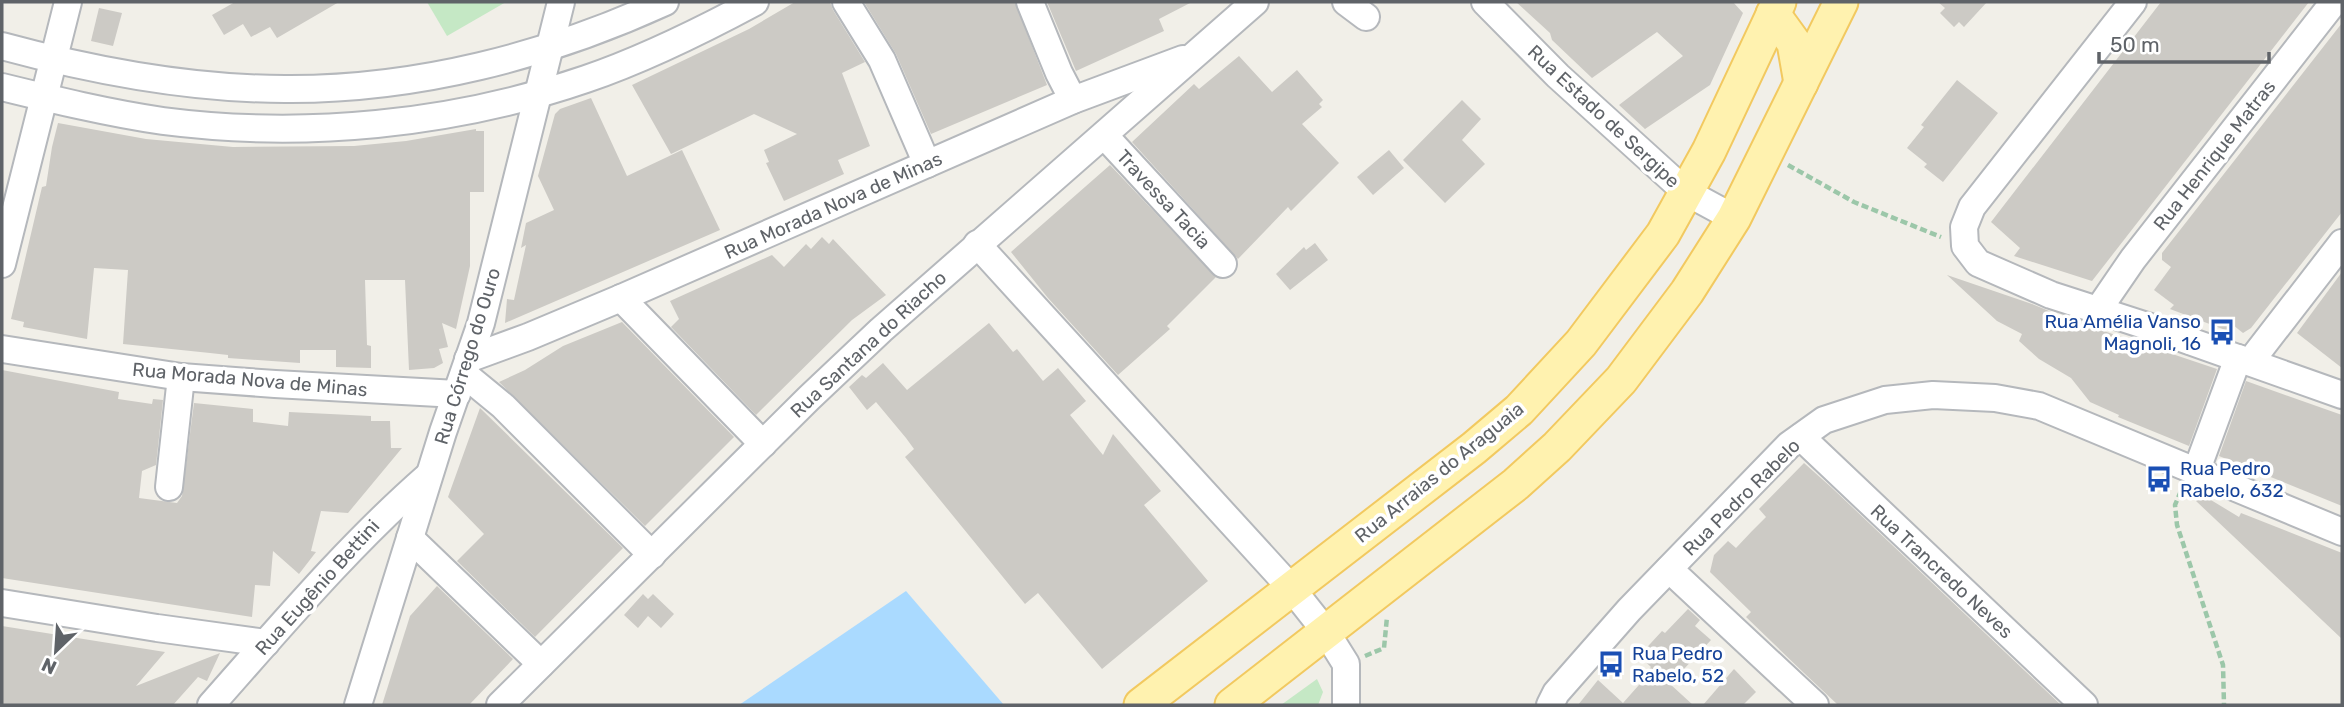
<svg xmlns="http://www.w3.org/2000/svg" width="2344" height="707" font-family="Rubik,sans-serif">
  <rect width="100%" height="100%" fill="#f1efe8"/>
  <g fill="#c5e8c5">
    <path d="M427,2H506L447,36Z"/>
    <path d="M1317,679L1323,692L1318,705H1281Z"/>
  </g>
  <path fill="#aadaff" d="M906,591L1004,705H739Z"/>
  <g fill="#cccac5">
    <path d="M235,2H339L277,38L270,27L251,37L243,24L224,35L212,15Z"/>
    <path d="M795,2H830L833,10L865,62L842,73L870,146L838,160L844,174L784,201L766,163L769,162L764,150L797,134L754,114L671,154L632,85L749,29Z"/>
    <path d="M864,2H1015L1047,85L931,134L896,54Z"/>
    <path d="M1047,2H1192L1159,19L1164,31L1076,71Z"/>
    <path d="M1516,2H1733L1743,13L1710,85L1645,129L1619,105L1683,56L1657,32L1592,78L1552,40L1550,33Z"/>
    <path d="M1938,2H1987L1964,27L1959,22L1954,27L1940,13L1945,8Z"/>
    <path d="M2161,2H2309L2092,281L2014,256L2020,248L1991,222Z"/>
    <path d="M99,8L122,13L113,46L91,41Z"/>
    <path d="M2342,23V212L2251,328L2243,333L2233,325L2228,331L2170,309L2174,305L2154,290L2171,267L2162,260V253Z"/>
    <path d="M1239,56L1272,92L1297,70L1323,100L1319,104L1322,107L1302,124L1339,163L1291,211L1288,207L1238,259L1132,142L1194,84L1199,89Z"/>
    <path d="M1957,80L1998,113L1943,182L1924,167L1927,164L1907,148L1924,127L1921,125Z"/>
    <path d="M591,98L627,176L682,150L720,230L505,323L507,299L514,300L526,245L521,248L526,223L554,210L538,176L555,114L560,109Z"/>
    <path d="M1462,100L1481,119L1462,140L1485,164L1445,203L1403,160Z"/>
    <path d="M58,123L146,139L233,147L354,146L406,141L476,129V131H484V192H470V266L456,329L442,323L448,347L439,349L443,363L434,368L409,370L405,280H365L367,345L371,346V368L336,367V350H300V363L228,358V355L210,353L123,344L128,270L94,268L87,339L23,327L24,322L11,319L42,187L46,186L52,147Z"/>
    <path d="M1389,150L1404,168L1373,195L1357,177Z"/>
    <path d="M1110,165L1216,277L1167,326L1170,329L1118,375L1048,298L1011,252Z"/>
    <path d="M822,237L829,244L833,239L886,295L852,320L756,415L671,327L679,319L670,301L772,255L784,267L806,244L811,249Z"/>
    <path d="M1315,243L1328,260L1290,290L1276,274L1304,247L1306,250Z"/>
    <path d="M2342,272V368L2297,333Z"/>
    <path d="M1947,275L2032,304L2054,313L2053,314L2217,369L2189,446L2118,417L2119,415L2090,402L2071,378L2039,359L2019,341L2022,334L1997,321Z"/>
    <path d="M622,322L734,437L645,526L499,382L525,370L563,346Z"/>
    <path d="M989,323L1013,352L1017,349L1043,381L1058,368L1086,401L1070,415L1103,455L1113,434L1161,491L1144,505L1208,581L1102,669L1038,593L1025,604L905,457L914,449L906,438L876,402L867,410L849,387L862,375L866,378L883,363L907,390Z"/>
    <path d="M2,370L119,392L118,399L152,404L153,399L163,400L156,465L142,471L139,498L177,503L182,496L194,403L253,409V422L288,426L289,412L371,416V421H390L391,448H402L348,513L321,511L311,551L316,552L299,574L273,551L270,586L255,585L252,617L2,578Z"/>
    <path d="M2246,381L2342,415V506L2219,456Z"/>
    <path d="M480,408L623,548L535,637L457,561L484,534L448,497Z"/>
    <path d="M1804,463L1831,487L2061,705H1838L1804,673L1746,617L1751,612L1710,572L1714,555L1728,541L1736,548L1752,531L1766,517L1759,509Z"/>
    <path d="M2201,494L2239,517L2241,513L2342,553V639L2196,501Z"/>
    <path d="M437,586L513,659L469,705H382L410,616Z"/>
    <path d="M643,594L648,599L653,594L674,614L661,628L648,616L638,628L624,615Z"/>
    <path d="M1688,609L1700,620L1695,626L1711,640L1670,684L1693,705H1578L1598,680L1623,703L1646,677L1644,674L1651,667L1639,656L1662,631L1665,633Z"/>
    <path d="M2,626L165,652L136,686L220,653L207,681L198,677L173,705H2Z"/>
    <path d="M1734,669L1756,692L1743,705H1703Z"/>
  </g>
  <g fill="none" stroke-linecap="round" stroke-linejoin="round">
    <g stroke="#b5b8bc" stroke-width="30">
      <g id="minor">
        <path d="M846,2L882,60L927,164"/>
        <path d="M1030,2L1059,73L1073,100"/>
        <path d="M1346,2L1366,17"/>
        <path d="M1485,2L1558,76L1686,192L1734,218"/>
        <path d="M2133,2L1972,207L1964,227L1965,246L1978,263L2051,295L2147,326L2342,395"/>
        <path d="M2,46C94,71 189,89 285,89C416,90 547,56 665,2"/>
        <path d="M2,87C55,100 108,113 163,121C303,139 452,125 586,79C645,59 701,31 755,2"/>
        <path d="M1104,135L1223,264"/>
        <path d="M977,244L1292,589L1326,632L1346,664V705"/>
        <path d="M2,264L68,2"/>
        <path d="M621,298L763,444"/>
        <path d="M2098,310L2133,259L2334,2"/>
        <path d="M2,349L181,377L275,384L457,394"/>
        <path d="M468,359L528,337L621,298L1073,100L1183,59"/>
        <path d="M2250,362L2342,243"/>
        <path d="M464,374L503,406L652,555"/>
        <path d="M1801,437L2084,705"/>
        <path d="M2196,472L2238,358"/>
        <path d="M169,487L181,377"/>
        <path d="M410,538L541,664"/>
        <path d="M1669,569L1815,705"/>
        <path d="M2,603L157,628L266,643"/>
        <path d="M211,705C281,626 349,545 428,476"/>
        <path d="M358,705L443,432L481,323L561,2"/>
        <path d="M500,705L809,398L881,330L1255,2"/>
        <path d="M1550,705L1556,693L1629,610L1789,445L1824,420L1885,400L1933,395L1995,398L2039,406L2342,532"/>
      </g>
    </g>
    <g stroke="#f2c960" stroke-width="37">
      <g id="major">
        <path d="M1773,14L1794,43L1801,83"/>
        <path d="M1141,705L1474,448L1519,410L1581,343L1663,234L1709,151L1779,2"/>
        <path d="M1232,705L1516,484L1557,447L1621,380L1687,292L1734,218L1841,2"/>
      </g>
    </g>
    <g stroke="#9cc7a9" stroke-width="4.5" stroke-dasharray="7 3.5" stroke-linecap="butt">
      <path d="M1788,165L1854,202L1941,237"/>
      <path d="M2181,491L2175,505L2177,525L2223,665L2224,705"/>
      <path d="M1365,656L1384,648L1387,617"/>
    </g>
    <use href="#minor" stroke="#fff" stroke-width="26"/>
    <use href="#major" stroke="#fff2af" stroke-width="33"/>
  </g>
  <defs>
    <g id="bus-bare" transform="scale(2.1)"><path d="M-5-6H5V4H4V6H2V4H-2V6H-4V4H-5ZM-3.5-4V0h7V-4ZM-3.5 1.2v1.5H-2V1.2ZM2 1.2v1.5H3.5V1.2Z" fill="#1a4fb4" stroke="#fff" stroke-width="2.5" paint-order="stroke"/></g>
  </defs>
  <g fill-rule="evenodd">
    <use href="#bus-bare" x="2222" y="332"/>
    <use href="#bus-bare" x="2159" y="479"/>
    <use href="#bus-bare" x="1611" y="664"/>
  </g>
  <g text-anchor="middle" stroke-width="7" stroke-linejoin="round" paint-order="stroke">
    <g font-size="19" fill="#5f6368" stroke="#fff">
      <text transform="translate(1604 116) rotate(43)" y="7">Rua Estado de Sergipe</text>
      <text transform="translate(2214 155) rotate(-52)" y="7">Rua Henrique Matras</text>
      <text transform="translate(1164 199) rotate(47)" y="7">Travessa Tacia</text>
      <text transform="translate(833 205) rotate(-24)" y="7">Rua Morada Nova de Minas</text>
      <text transform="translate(868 344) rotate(-43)" y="7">Rua Santana do Riacho</text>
      <text transform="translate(467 356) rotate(-73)" y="7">Rua Córrego do Ouro</text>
      <text transform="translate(250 379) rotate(5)" y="7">Rua Morada Nova de Minas</text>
      <text transform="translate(1439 472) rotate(-39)" y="7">Rua Arraias do Araguaia</text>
      <text transform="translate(1741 497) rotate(-45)" y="7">Rua Pedro Rabelo</text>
      <text transform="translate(1942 571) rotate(43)" y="7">Rua Trancredo Neves</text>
      <text transform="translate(317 587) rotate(-48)" y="7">Rua Eugênio Bettini</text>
    </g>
    <g font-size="19" fill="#164399" stroke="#fff" text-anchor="start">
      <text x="2201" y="328" text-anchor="end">Rua Amélia Vanso<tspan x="2201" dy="22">Magnoli, 16</tspan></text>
      <text x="2180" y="475">Rua Pedro<tspan x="2180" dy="22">Rabelo, 632</tspan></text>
      <text x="1632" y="660">Rua Pedro<tspan x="1632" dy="22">Rabelo, 52</tspan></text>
    </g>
  </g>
  <rect width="2344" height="707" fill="none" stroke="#5f6368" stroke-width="7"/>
  <g transform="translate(56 651) rotate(205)" stroke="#ffffff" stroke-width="5" paint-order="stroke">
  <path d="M0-5L12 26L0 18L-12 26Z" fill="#5f6368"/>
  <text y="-10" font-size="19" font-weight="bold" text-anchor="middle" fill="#5f6368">N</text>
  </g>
  <path d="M2099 52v10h170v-10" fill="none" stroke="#5f6368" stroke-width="3.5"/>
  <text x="2110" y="52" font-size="21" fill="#5f6368" stroke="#ffffff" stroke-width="5" paint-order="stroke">50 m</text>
</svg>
